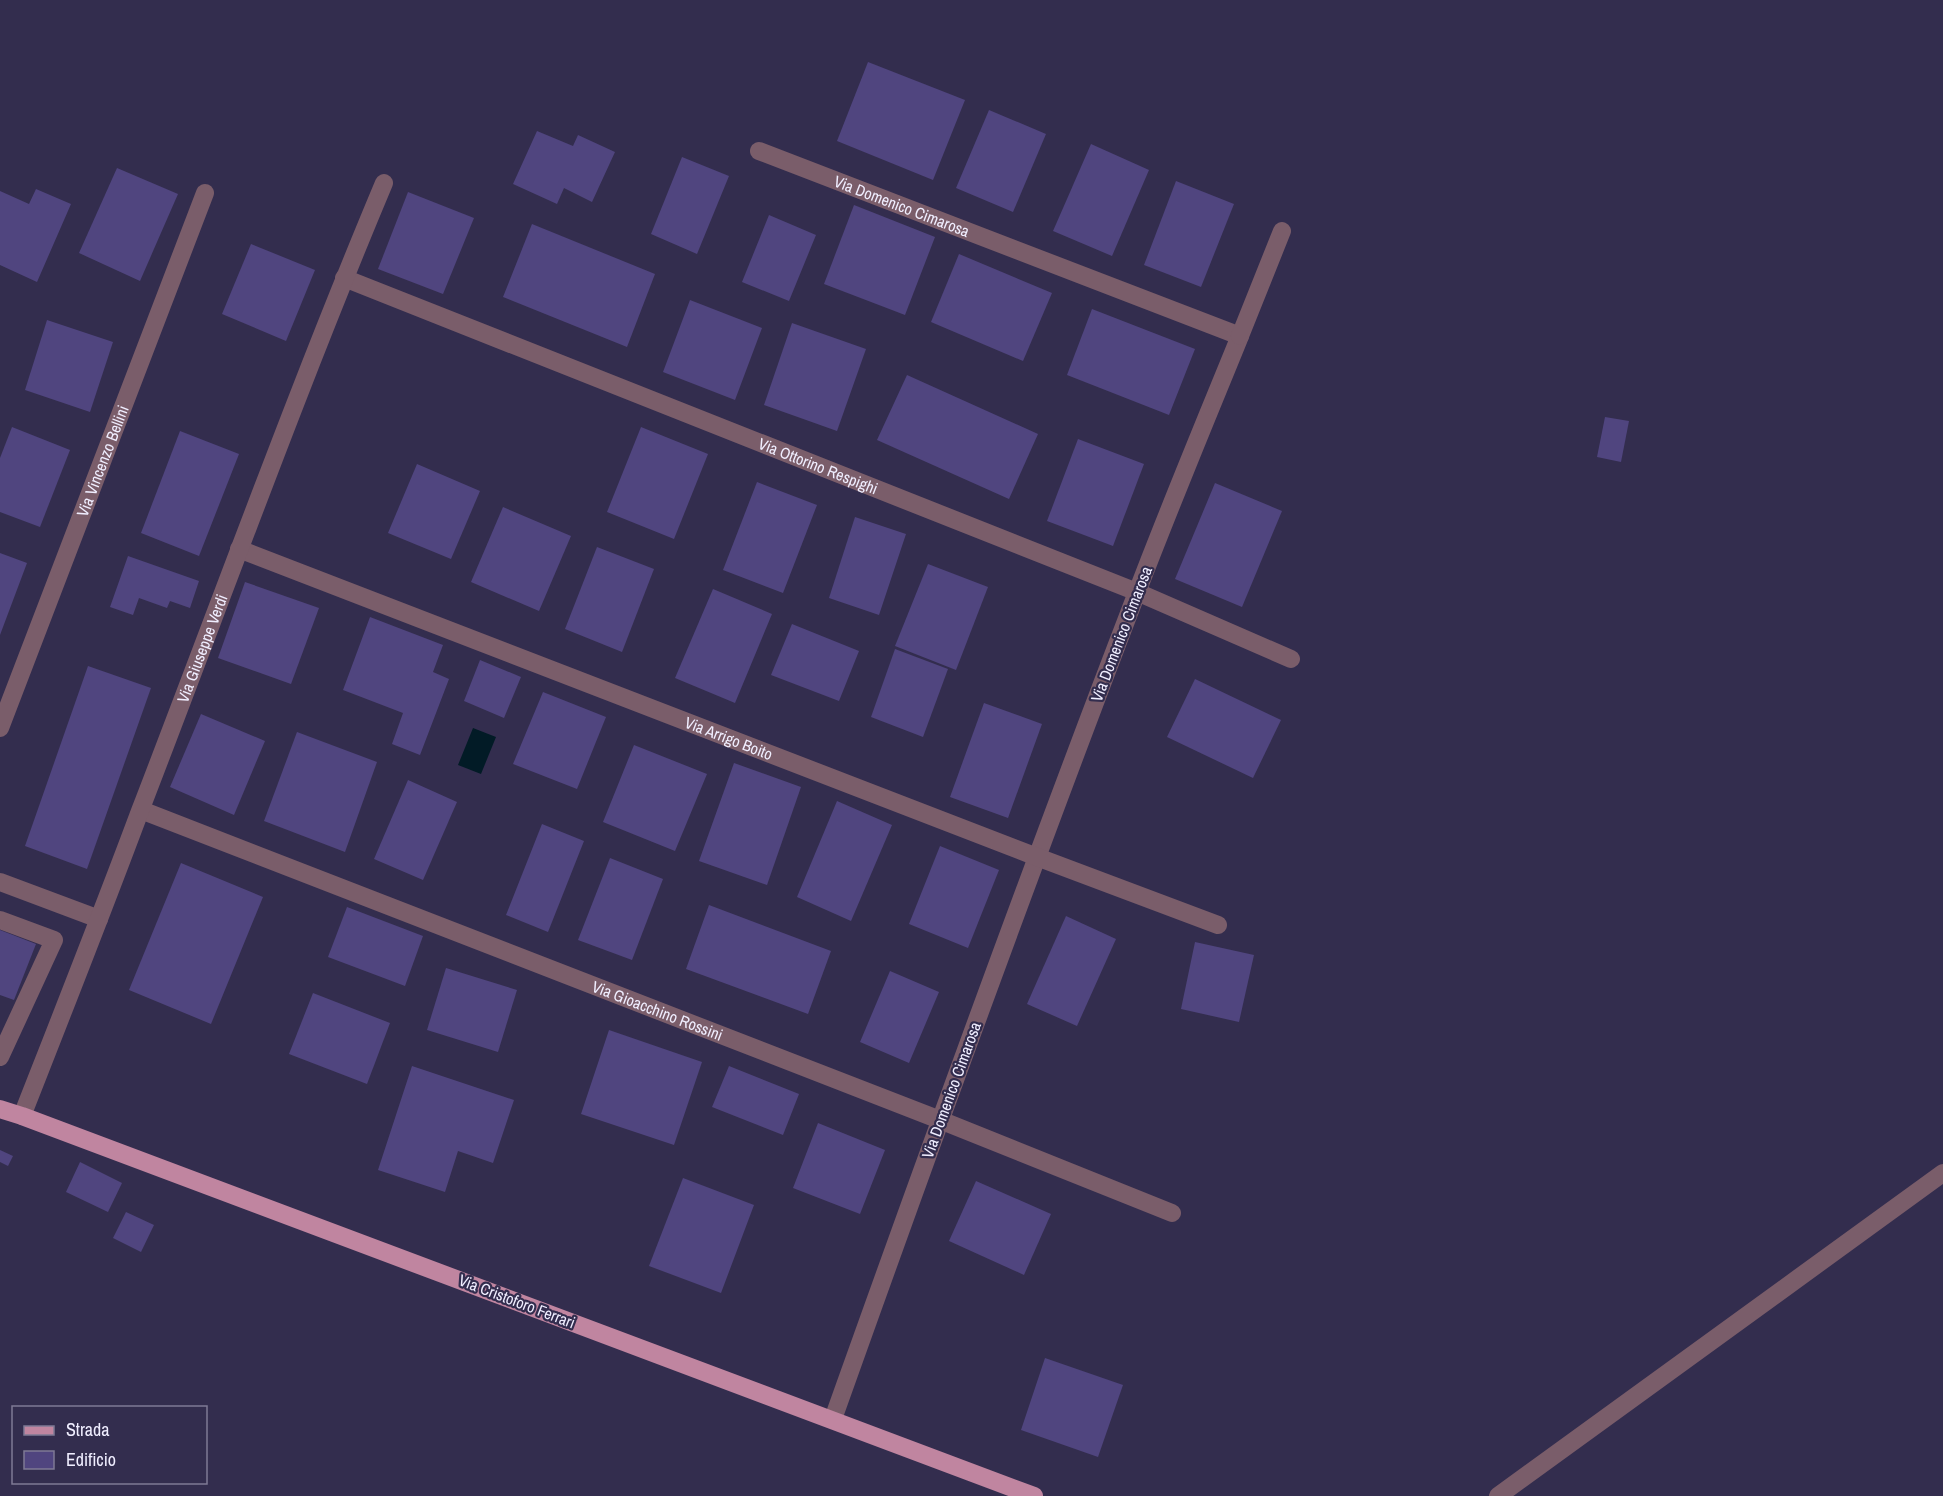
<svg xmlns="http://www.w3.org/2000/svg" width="1943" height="1496" font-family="'Archivo Narrow',sans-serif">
  <rect width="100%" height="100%" fill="#332d4e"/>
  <path fill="#021b26" d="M473,728L496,737L481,774L458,765Z"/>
  <g fill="#50457f">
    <path d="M868,62L965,100L933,180L837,141Z"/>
    <path d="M989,110L1046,134L1013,212L956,188Z"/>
    <path d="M537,131L573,146L578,135L615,152L592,202L564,188L557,204L513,184Z"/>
    <path d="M1091,144L1149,170L1112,256L1053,231Z"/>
    <path d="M682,157L729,176L697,254L651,234Z"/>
    <path d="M117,168L178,194L140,281L79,253Z"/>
    <path d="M1176,181L1234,204L1201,287L1144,265Z"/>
    <path d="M36,189L71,204L37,282L0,265V191L29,204Z"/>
    <path d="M408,192L474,218L443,294L378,269Z"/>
    <path d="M854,205L935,237L905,315L824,284Z"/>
    <path d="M769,215L816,235L789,301L742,282Z"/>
    <path d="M532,224L655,274L627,347L503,297Z"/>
    <path d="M251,244L315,270L286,341L222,314Z"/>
    <path d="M959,254L1052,293L1023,361L931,322Z"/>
    <path d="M690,300L762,328L735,400L663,372Z"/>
    <path d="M1092,309L1195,349L1169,415L1067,375Z"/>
    <path d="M47,320L113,342L90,412L25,390Z"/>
    <path d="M792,323L866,349L837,431L764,405Z"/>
    <path d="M907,375L1038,434L1009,499L877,440Z"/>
    <path d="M1605,417L1629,421L1621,462L1597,457Z"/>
    <path d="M12,427L70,450L40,527L0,512V458Z"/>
    <path d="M641,427L708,454L674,539L607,512Z"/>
    <path d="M180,431L239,454L199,556L141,533Z"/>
    <path d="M1078,439L1144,464L1113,546L1047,521Z"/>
    <path d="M417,464L480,491L451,559L388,533Z"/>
    <path d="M757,482L817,505L783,593L723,570Z"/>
    <path d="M1215,483L1282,511L1242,607L1175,579Z"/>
    <path d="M503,507L571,536L539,611L471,582Z"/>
    <path d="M855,517L906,534L879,615L829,598Z"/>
    <path d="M597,547L654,569L622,652L565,629Z"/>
    <path d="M0,553L27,563L0,635Z"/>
    <path d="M128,556L199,581L190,608L170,601L167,608L139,598L133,615L110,607Z"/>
    <path d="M928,564L988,587L956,670L895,646Z"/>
    <path d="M245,582L319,608L291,684L218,658Z"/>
    <path d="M713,589L772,614L735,703L675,678Z"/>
    <path d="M370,617L443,645L433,672L449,679L420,755L392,744L403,713L343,690Z"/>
    <path d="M792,624L859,651L839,701L771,675Z"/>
    <path d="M895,649L948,669L923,737L871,717Z"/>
    <path d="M480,660L521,677L504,718L464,701Z"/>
    <path d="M88,666L151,688L87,869L25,846Z"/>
    <path d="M1195,679L1281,720L1253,778L1167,737Z"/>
    <path d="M543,692L606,717L577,789L513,764Z"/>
    <path d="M984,703L1042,724L1008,818L950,797Z"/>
    <path d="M201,714L265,741L234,815L170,787Z"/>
    <path d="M297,732L377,762L345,852L264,821Z"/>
    <path d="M634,745L707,774L675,851L603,822Z"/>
    <path d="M734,763L801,787L767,885L699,861Z"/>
    <path d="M408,780L457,802L423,880L374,859Z"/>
    <path d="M837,801L892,825L851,921L797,897Z"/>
    <path d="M542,824L584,841L548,932L506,915Z"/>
    <path d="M940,846L999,870L968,948L909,924Z"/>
    <path d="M610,858L663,879L632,960L578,940Z"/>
    <path d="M181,863L263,897L211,1024L129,990Z"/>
    <path d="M709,905L831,951L808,1014L686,969Z"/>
    <path d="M347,907L423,936L405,986L328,957Z"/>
    <path d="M1066,916L1116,939L1077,1026L1027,1004Z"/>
    <path d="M0,930L36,944L14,1000L0,995Z"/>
    <path d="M1195,942L1254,955L1239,1022L1181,1009Z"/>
    <path d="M446,968L517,990L498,1052L427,1030Z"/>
    <path d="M890,971L939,992L909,1063L860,1042Z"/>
    <path d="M313,993L390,1023L367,1084L289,1054Z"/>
    <path d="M609,1030L702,1062L674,1145L581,1114Z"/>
    <path d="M412,1066L514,1100L493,1163L458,1151L445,1192L378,1170Z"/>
    <path d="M729,1066L799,1094L783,1135L712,1107Z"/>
    <path d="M818,1123L885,1150L860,1214L793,1188Z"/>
    <path d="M0,1150L13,1156L8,1166L0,1162Z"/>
    <path d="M80,1162L122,1183L108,1212L66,1192Z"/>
    <path d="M683,1178L754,1205L721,1293L649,1266Z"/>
    <path d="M976,1181L1051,1214L1024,1275L949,1241Z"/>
    <path d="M126,1212L154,1225L141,1252L113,1238Z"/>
    <path d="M1045,1358L1123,1385L1098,1457L1021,1430Z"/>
  </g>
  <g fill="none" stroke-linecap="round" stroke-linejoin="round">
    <g stroke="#7a5d6a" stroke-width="18">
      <path id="s1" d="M759,151L1240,336C1205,422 1169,508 1136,595C1031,868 931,1144 833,1419"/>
      <path id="s2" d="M344,278L1137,592L1291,659"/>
      <path d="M1240,336L1282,231"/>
      <path id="s3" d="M239,549L1037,857L1218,925"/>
      <path id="s4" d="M0,728L205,193"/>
      <path id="s5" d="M141,810L940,1120L1172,1213"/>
      <path d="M0,882L99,919"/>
      <path d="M0,920L54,940L0,1057"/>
      <path id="s6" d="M22,1116C62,1014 102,913 140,811C221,601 297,390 384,183"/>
      <path d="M1498,1496L1943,1173"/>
    </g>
    <path stroke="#c085a0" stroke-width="18" d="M0,1109L22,1116L1034,1496"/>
  </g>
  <g text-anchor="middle" stroke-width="4.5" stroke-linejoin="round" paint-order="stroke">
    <g font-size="16" fill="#f0eeff" stroke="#332d4e">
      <text dy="6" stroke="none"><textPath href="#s1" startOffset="153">Via Domenico Cimarosa</textPath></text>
      <text dy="6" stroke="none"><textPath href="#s4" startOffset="286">Via Vincenzo Bellini</textPath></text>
      <text dy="6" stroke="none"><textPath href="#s2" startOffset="510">Via Ottorino Respighi</textPath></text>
      <text transform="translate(1121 634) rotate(-69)" y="6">Via Domenico Cimarosa</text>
      <text dy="6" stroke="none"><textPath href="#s6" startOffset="501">Via Giuseppe Verdi</textPath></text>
      <text dy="6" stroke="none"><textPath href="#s3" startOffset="525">Via Arrigo Boito</textPath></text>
      <text dy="6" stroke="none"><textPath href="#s5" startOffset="554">Via Gioacchino Rossini</textPath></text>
      <text transform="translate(951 1090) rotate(-70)" y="6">Via Domenico Cimarosa</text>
      <text transform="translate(517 1301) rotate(21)" y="6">Via Cristoforo Ferrari</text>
    </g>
  </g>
  <rect x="12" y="1406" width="195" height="78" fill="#332d4e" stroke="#7f7a95" stroke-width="1.5"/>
  <rect x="24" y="1426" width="30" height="9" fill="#c085a0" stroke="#7f7a95" stroke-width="1.5"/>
  <text x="66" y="1436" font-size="18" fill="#f0eeff">Strada</text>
  <rect x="24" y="1451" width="30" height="18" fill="#50457f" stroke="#7f7a95" stroke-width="1.5"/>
  <text x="66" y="1466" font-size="18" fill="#f0eeff">Edificio</text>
</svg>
